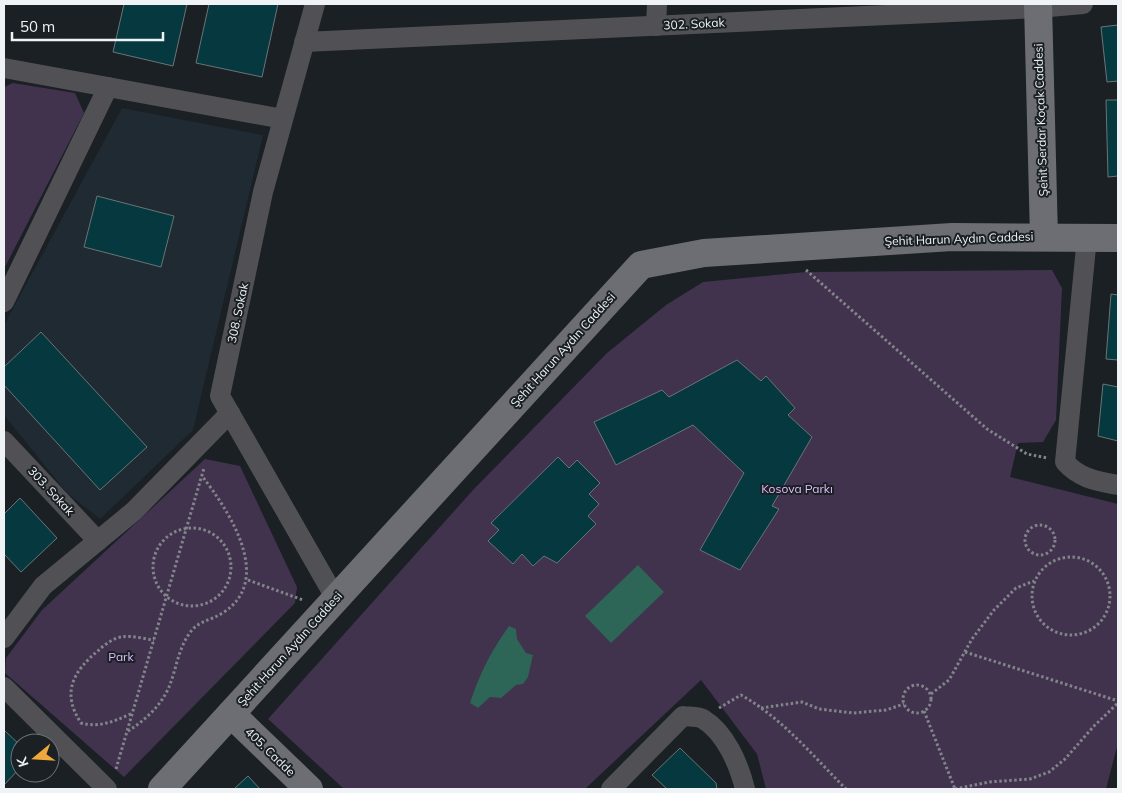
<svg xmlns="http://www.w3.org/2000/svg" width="1122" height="793" font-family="Mulish,sans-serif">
  <rect width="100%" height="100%" fill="#1a2024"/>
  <path fill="#1f2a32" d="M122,108L263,135L193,430L100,519L66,492L4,415V325Z"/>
  <g fill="#41324d">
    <path d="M13,83L75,93L84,113L4,269V87Z"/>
    <path d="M1052,270L1062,288L1056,420L1043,442L1018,443L1010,477L1118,504V743L1106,789H766L757,754L701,680L585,789H344L268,719L473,490L607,353L666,305L703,282L806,272Z"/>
    <path d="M205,459L240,466L297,587L295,603L124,777L5,673L6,658L42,610Z"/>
  </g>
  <g fill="#2d6556">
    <path d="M638,565L664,592L611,643L585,616Z"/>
    <path d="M509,626L516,629L517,639L526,653L533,655L528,677L523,684L516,685L501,698L490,697L478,708L470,703C480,673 490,653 509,626Z"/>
  </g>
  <g fill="#06393f" stroke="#6a7475">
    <path d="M124,4H187L173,66L113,52Z"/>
    <path d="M209,4H278L262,77L196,63Z"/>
    <path d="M1118,25V81L1107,82L1101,27Z"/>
    <path d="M1106,100H1118V176L1108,177Z"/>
    <path d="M97,196L174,216L161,267L84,247Z"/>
    <path d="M1111,294L1118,295V360L1106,359Z"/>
    <path d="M41,332L147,447L100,490L4,385V367Z"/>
    <path d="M737,360L761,381L766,376L795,408L788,415L812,437L772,506L779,509L740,570L700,550L744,473L693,425L616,465L594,422L662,390L669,397Z"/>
    <path d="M1103,384L1118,387V441L1098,436Z"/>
    <path d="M558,457L569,468L577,460L600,483L589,494L599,504L588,516L596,524L557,563L544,556L533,566L522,554L513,564L488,541L499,530L491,523Z"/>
    <path d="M20,498L57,538L21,572L4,554V514Z"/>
    <path d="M4,730L20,745V768L4,785Z"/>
    <path d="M680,748L716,783L717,789H667L652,775Z"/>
    <path d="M248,776L260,789H234Z"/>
  </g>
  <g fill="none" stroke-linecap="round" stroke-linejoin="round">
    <g stroke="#808589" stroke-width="3" stroke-dasharray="2.5 2.5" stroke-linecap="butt">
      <path d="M806,270L987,429L1027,454L1047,458"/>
      <circle cx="1040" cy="540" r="15"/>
      <circle cx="192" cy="567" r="39"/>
      <circle cx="1071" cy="596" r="39"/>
      <path d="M248,580L303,600"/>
      <path d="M965,652L1118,701"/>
      <circle cx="917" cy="699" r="14"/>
      <path d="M931,694L949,680L972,639L994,610L1016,588L1034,581"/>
      <path d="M719,708L741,695C782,718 813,756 846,789"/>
      <path d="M761,708L802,702L819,709L853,713L886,710L904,704"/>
      <path d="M924,711L955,789"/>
      <path d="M131,714C114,721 100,728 81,723C61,693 73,671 99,650C104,645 115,637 122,637C132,635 144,639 154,640"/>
      <path d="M128,731C144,721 161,706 169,687C176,670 178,650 189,634C198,620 211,621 224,612C274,579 229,511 202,476"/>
      <path d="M116,769L204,468"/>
      <path d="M955,789L989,782L1030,779L1049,772L1065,759L1094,726L1118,703"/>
    </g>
    <g stroke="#515155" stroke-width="20">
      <path d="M315,4L263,192L220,396L336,599"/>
      <path d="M656,26L657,4"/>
      <path d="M304,42L1038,8L1083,4"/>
      <path d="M4,68L283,119"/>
      <path d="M1087,237L1065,462C1080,479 1097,481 1118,485"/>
      <path d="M4,302L108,87"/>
      <path d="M4,441L98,541"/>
      <path d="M4,638L43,586L134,511L230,413"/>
      <path d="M4,687L107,789"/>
      <path d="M611,789L683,716C689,717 698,716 703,719C726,733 739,765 745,789"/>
    </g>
    <g stroke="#6d6e73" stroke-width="28">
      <path d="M1038,4L1044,237"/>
      <path d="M231,714L309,789"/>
      <path d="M162,789L641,265L704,253L952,237L1118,238"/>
    </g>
  </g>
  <g text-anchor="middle" stroke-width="4" stroke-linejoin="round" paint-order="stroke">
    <g font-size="12" fill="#eff3f6" stroke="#1a2024">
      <text transform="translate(694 24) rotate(-3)" y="4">302. Sokak</text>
      <text transform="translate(1041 120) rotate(-92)" y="4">Şehit Serdar Koçak Caddesi</text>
      <text transform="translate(959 239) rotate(-2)" y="4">Şehit Harun Aydın Caddesi</text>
      <text transform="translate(238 313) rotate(-78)" y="4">308. Sokak</text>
      <text transform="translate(563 350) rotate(-48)" y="4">Şehit Harun Aydın Caddesi</text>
      <text transform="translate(51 491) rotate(47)" y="4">303. Sokak</text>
      <text transform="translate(290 649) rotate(-48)" y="4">Şehit Harun Aydın Caddesi</text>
      <text transform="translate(270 752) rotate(44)" y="4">405. Cadde</text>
    </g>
    <g font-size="12" fill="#e1befe" stroke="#1a2024">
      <text x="797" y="493">Kosova Parkı</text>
      <text x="121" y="661">Park</text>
    </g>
  </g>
  <rect width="1122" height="793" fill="none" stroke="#eff3f6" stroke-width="10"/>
  <g transform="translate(35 758) rotate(252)"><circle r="24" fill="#1a2024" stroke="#6f7478"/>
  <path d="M0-4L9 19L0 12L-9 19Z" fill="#efa73e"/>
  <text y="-8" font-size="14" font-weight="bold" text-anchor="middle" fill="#eff3f6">K</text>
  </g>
  <path d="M12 32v8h151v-8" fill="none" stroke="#eff3f6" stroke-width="2.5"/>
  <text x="20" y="32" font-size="15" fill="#eff3f6" stroke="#1a2024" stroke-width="4" paint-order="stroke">50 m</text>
</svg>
